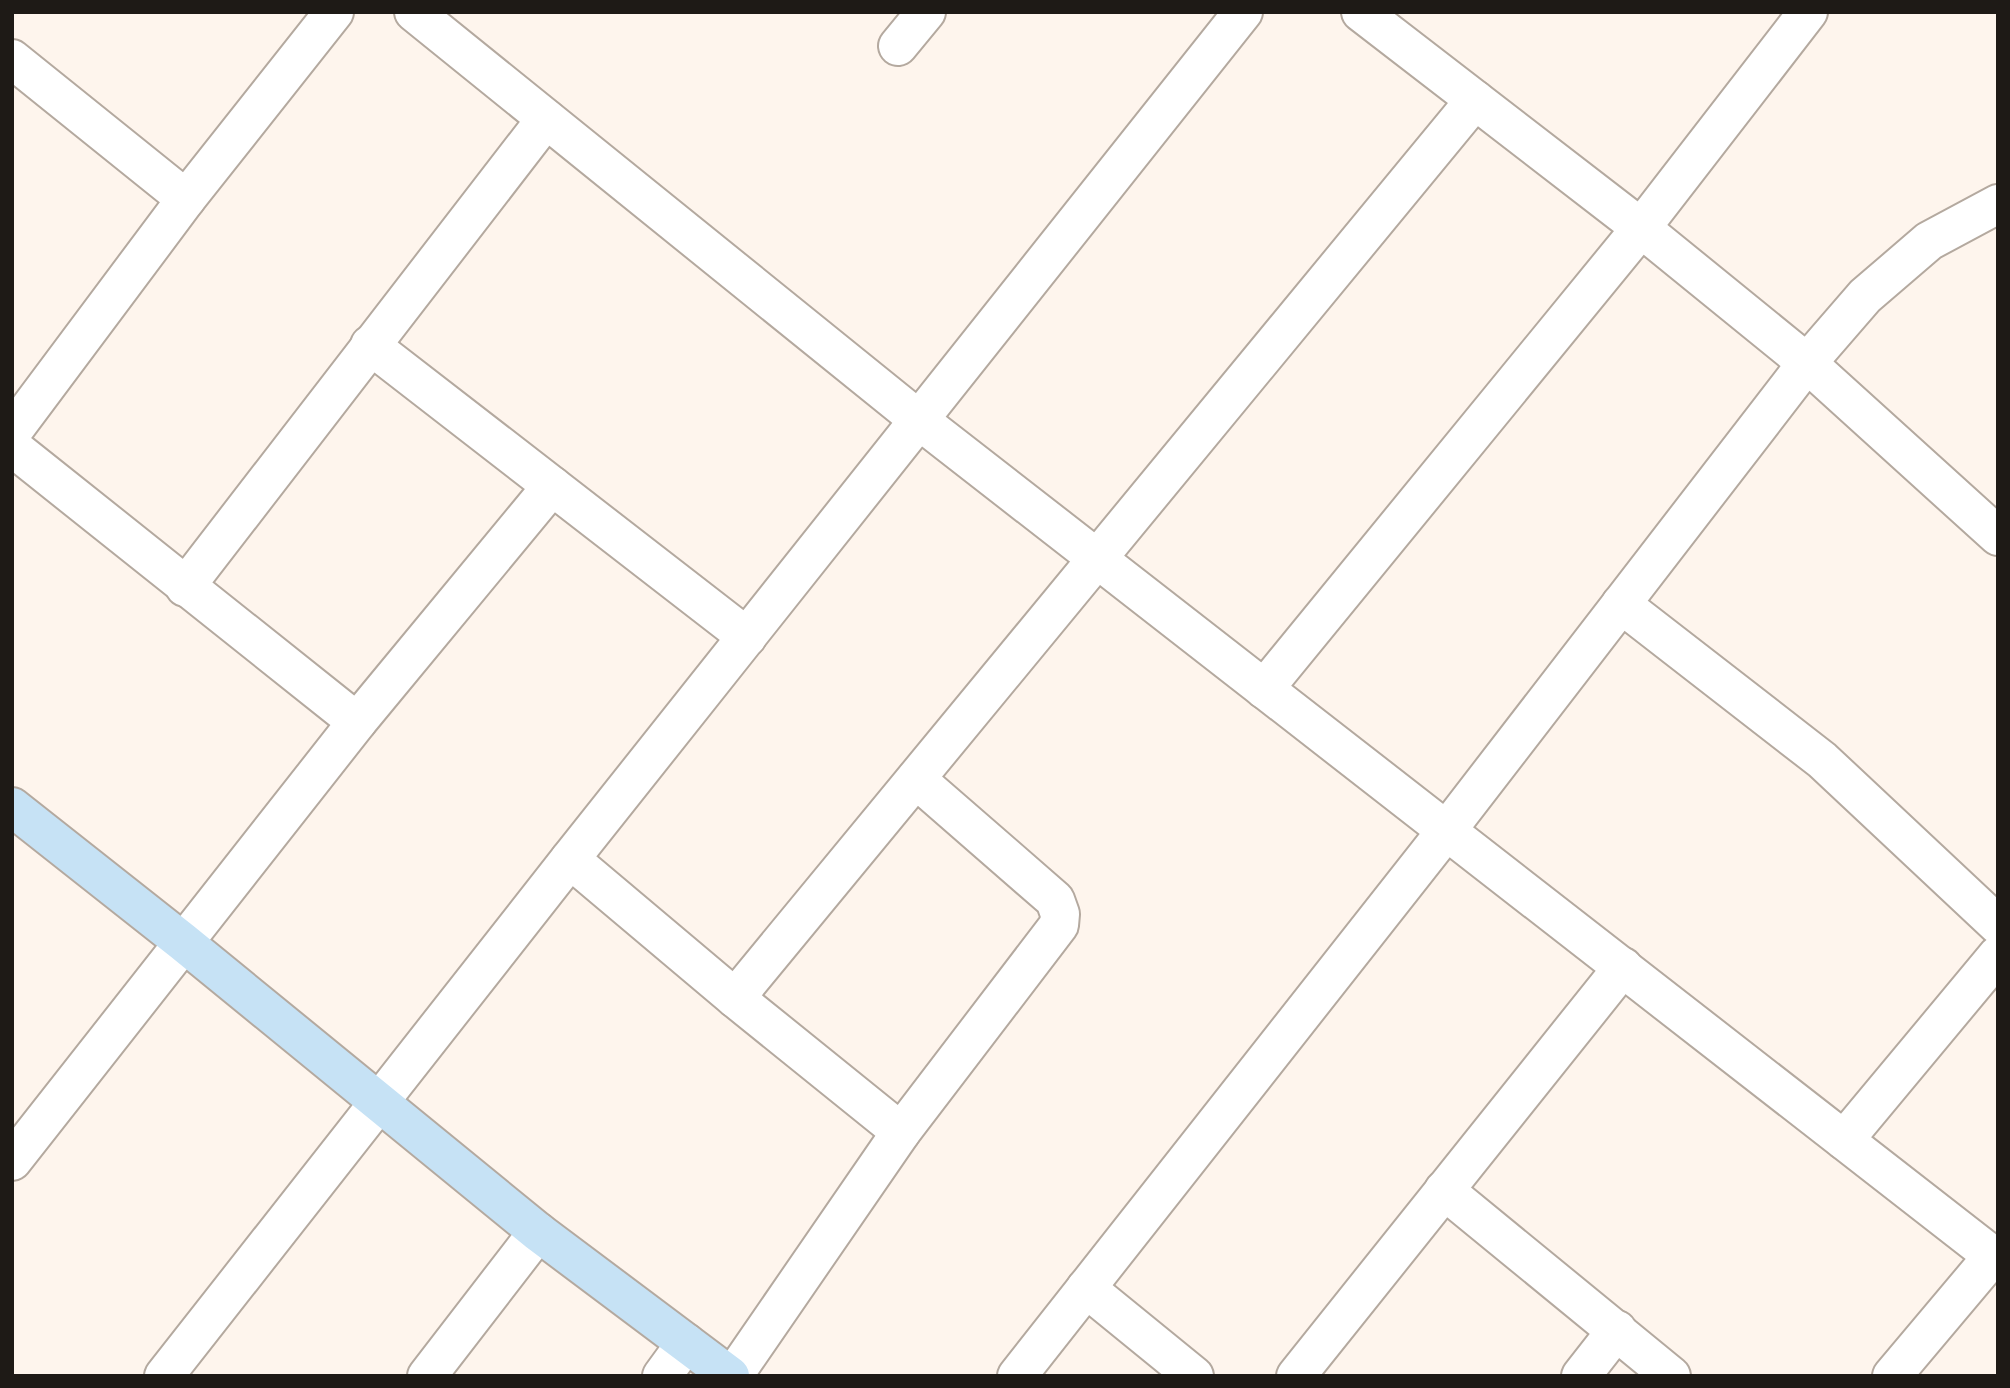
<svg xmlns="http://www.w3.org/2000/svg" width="2010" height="1388" font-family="'Public Sans',sans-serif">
  <rect width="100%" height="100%" fill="#fef5ed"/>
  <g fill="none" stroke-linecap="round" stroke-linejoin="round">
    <g stroke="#b4a99f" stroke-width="42">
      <g id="street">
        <path d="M414,12L919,420L1998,1260"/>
        <path d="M1361,12L1641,228L1807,363L1998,536"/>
        <path d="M898,46L926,12"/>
        <path d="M12,59L186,199"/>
        <path d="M370,345L747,637"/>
        <path d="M12,432L186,199L334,12"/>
        <path d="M12,447L357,722"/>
        <path d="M185,587L546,119"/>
        <path d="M1621,604L1822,760L1998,925"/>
        <path d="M1264,689L1641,228L1808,12"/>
        <path d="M570,859L735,998L901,1132"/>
        <path d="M735,998L1475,100"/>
        <path d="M1844,1140L1998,955"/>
        <path d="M12,1161L357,722L552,486"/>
        <path d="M1444,1190L1671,1376"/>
        <path d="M1086,1288L1194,1376"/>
        <path d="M164,1376L570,859L1243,12"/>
        <path d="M427,1376L538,1232"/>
        <path d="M662,1376L686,1343"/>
        <path d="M733,1376L901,1132L1059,925L1060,914L1055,900L916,779"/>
        <path d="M1017,1376L1447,830L1807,363L1865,296L1929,241L1998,204"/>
        <path d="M1296,1376L1623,967"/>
        <path d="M1581,1376L1617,1330"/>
        <path d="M1892,1376L1993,1256"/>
      </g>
    </g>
    <g stroke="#b4a99f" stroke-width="42">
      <path id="secondary" d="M12,807L183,942L538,1232L730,1376"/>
    </g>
    <use href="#street" stroke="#fff" stroke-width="38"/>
    <use href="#secondary" stroke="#c6e2f5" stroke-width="38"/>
  </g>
  <rect width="2010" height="1388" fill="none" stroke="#1e1a16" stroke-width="28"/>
</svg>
